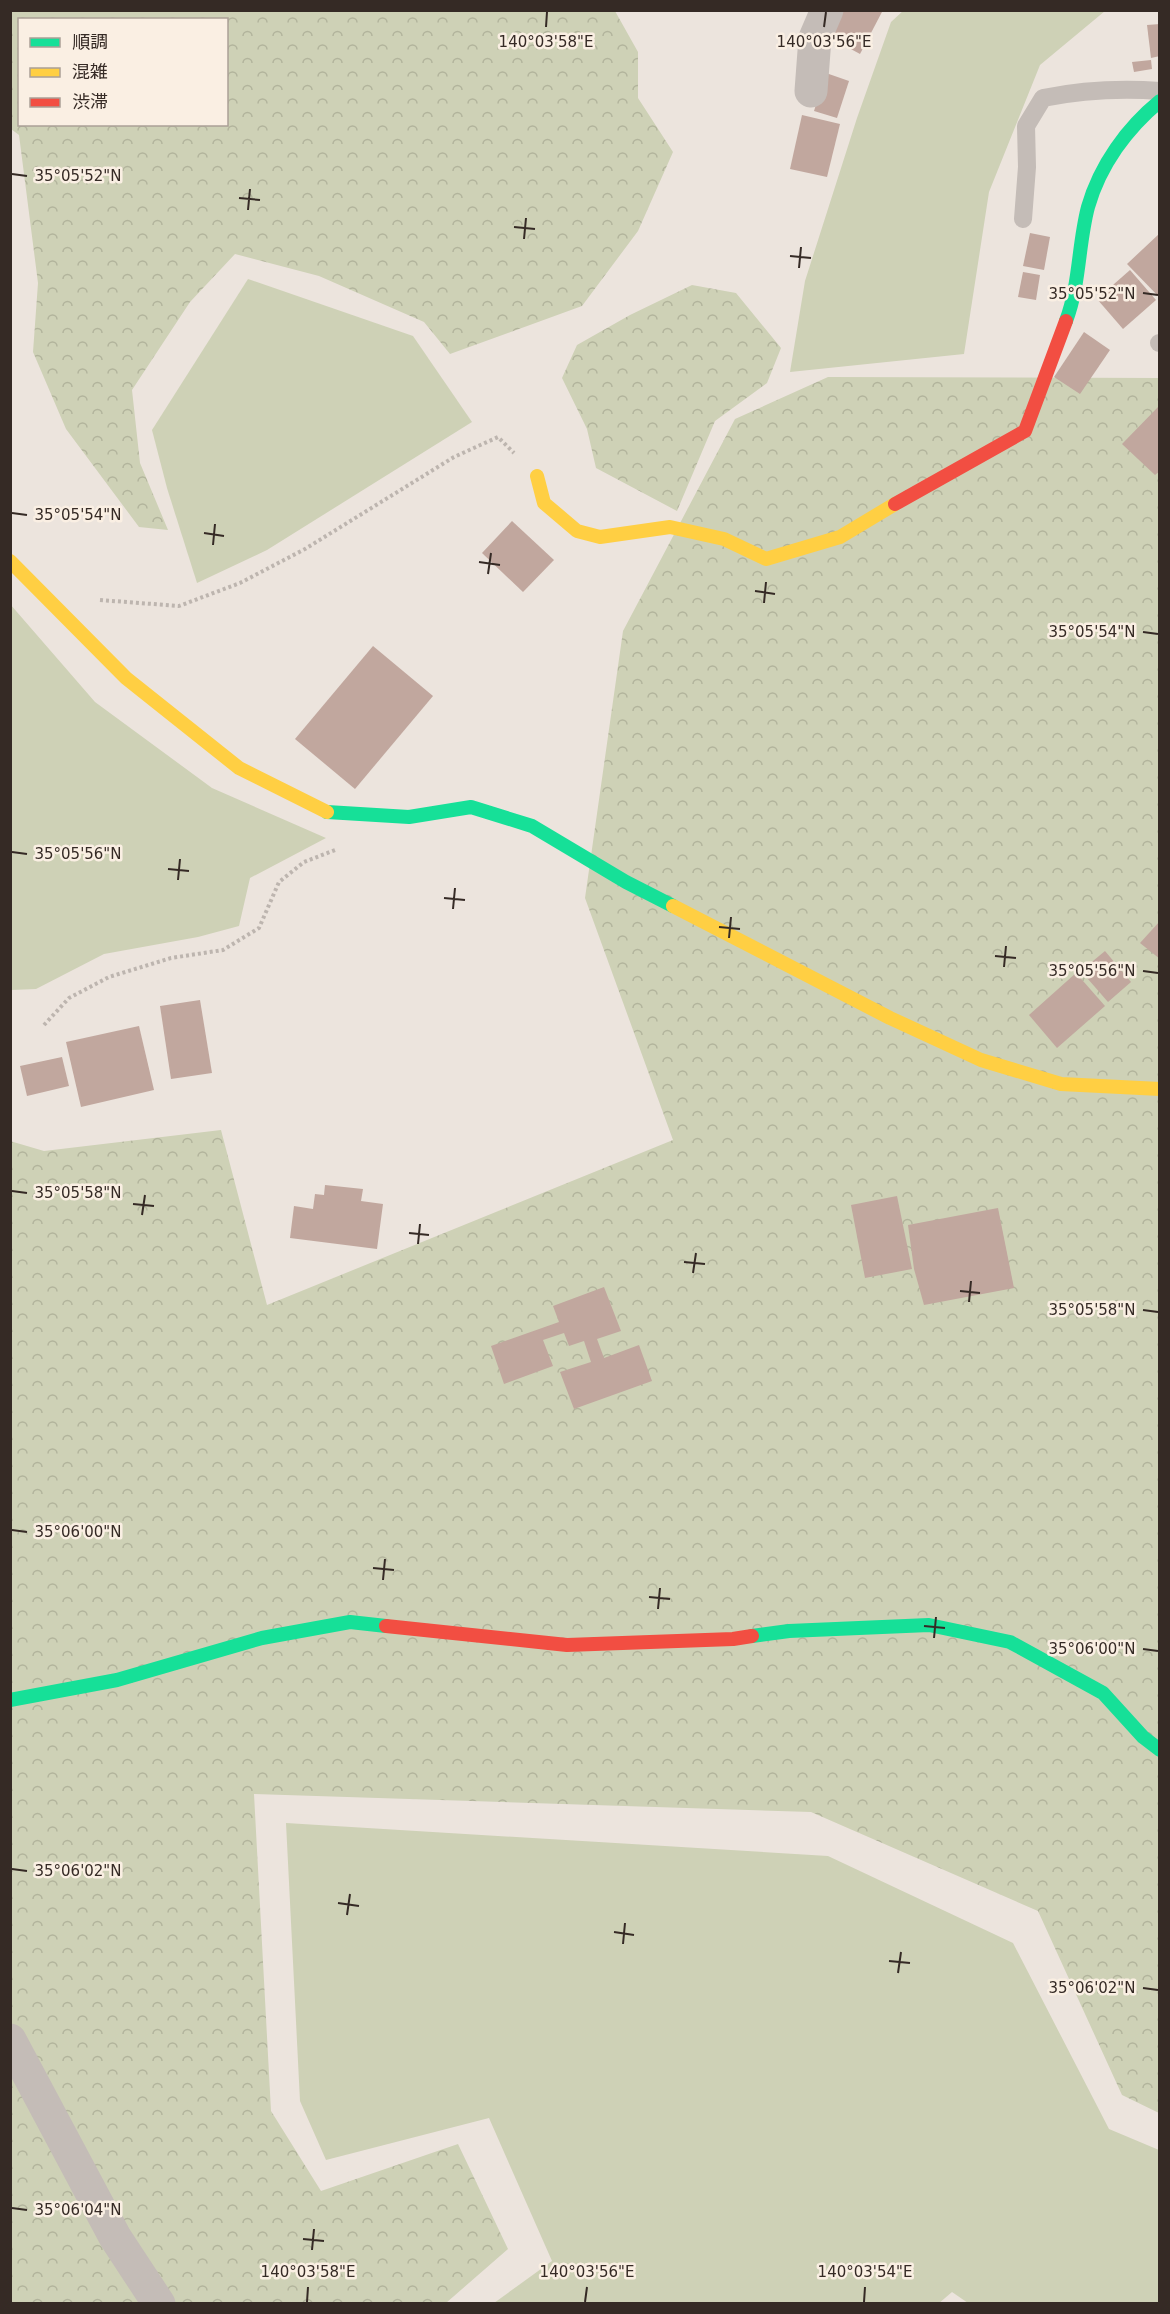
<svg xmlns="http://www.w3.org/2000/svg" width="1170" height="2314" font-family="'DejaVu Sans','Noto Sans JP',sans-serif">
  <defs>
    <pattern id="forest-crowns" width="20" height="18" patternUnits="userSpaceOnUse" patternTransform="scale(1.5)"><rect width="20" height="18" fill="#ced1b6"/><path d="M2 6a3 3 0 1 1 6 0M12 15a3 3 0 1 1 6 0" fill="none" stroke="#b2b49c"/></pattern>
  </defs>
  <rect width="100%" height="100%" fill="#ece4dd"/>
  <g fill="#ced1b6">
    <path d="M904,10L1105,11L1040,65L989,192L964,354L790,372L805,281L857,118L891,22Z"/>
    <path d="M248,279L413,336L472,422L267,550L197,583L167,488L152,430Z"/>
    <path d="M10,604L95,702L212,788L326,838L250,878L239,926L198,937L104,954L36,989L11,990Z"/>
    <path d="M286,1823L828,1856L1013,1943L1109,2129L1159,2150V2303H968L952,2292L938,2304L494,2303L552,2261L489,2118L326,2160L300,2101Z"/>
  </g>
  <g fill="url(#forest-crowns)" fill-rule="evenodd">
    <path d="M10,11H615L638,52V98L673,152L638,231L582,306L450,354L424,322L319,276L235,254L190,302L132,390L140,463L168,530L139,527L66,429L33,352L38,283L19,135L11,129ZM20,20H226V124H20Z"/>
    <path d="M692,285L736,293L781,348L767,383L715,421L677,511L596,468L587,429L562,378L577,345L630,315Z"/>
    <path d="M828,377L1159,378V2113L1122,2095L1038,1911L811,1812L254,1794L271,2111L321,2191L458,2144L508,2249L446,2303H11L10,1141L44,1151L221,1130L267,1305L673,1140L585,898L623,631L735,419Z"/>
  </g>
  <g fill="#c1a79e">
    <path d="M838,10H883L860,54L825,35Z"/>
    <path d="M1160,24V56L1151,58L1147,25Z"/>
    <path d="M1151,60L1152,69L1134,72L1132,62Z"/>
    <path d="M826,73L849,81L837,118L814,111Z"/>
    <path d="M802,115L840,124L827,177L790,169Z"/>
    <path d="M1030,233L1050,237L1044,270L1023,266Z"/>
    <path d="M1160,233V298L1127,264Z"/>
    <path d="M1130,270L1156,300L1123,329L1097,299Z"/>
    <path d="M1023,272L1040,275L1036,300L1018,297Z"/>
    <path d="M1084,332L1110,350L1080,394L1054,377Z"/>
    <path d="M1160,405V471L1155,475L1122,444Z"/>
    <path d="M512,521L554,560L523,592L482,553Z"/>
    <path d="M373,646L433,696L355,789L295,739Z"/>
    <path d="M1160,921V959L1140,943Z"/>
    <path d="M1105,951L1131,982L1108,1002L1081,971Z"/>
    <path d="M1076,973L1105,1006L1057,1048L1029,1015Z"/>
    <path d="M200,1000L212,1073L171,1079L160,1006Z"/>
    <path d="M139,1026L154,1090L81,1107L66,1042Z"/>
    <path d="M62,1057L69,1086L27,1096L20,1066Z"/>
    <path d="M325,1185L363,1189L361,1201L383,1204L377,1249L290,1238L294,1206L313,1209L315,1194L324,1195Z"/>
    <path d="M897,1196L912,1269L865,1278L851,1205Z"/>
    <path d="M998,1208L1014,1288L924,1305L914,1269L908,1225Z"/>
    <path d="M604,1287L621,1331L597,1339L604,1358L639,1345L652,1381L574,1409L560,1372L591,1362L584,1341L569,1346L564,1333L543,1340L553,1366L504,1384L491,1346L559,1322L553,1306Z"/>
  </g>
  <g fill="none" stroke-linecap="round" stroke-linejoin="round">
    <g stroke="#bdb5af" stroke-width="4" stroke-dasharray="3 3" stroke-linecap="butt">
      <path d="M100,600L179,606L240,583L305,549L454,457L498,437L514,453"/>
      <path d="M44,1025L69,998L109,977L171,958L223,950L259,928L279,882L304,862L335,850"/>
    </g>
    <g stroke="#c4bcb7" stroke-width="18">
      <path d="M1023,219L1027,167L1026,126L1043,98C1083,90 1118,88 1160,91"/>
      <path d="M1159,343H1160"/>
    </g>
    <g stroke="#c4bcb7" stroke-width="33">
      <path d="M811,91L815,38L827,10"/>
      <path d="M10,2040L115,2237L159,2304"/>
    </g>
    <g stroke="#16e098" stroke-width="14">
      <path d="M1066,321C1080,284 1078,245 1088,207C1100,165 1127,128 1160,101"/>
      <path d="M327,812L409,817L471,807L532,826L626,882L673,906"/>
      <path d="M752,1636L789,1631L929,1625L1010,1642L1103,1693L1143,1737L1160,1750"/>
      <path d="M10,1700L117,1680L262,1638L350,1622L386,1626"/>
    </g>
    <g stroke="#ffcf43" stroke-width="14">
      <path d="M537,476L544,503L577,531L600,537L670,527L724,539L766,559L840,537L895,504"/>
      <path d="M10,561L126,678L239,768L327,812"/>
      <path d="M673,906L890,1018L981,1060L1061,1084L1160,1089"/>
    </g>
    <g stroke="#f24e42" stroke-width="14">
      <path d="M895,504L1025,431L1066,321"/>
      <path d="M386,1626L567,1645L733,1639L752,1636"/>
    </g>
  </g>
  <path fill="none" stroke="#352a25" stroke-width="2" d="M546,27L547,12M824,27L826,12M12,174L27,176M239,198L260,200M248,210L250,189M514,227L535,229M524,239L526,218M790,256L811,258M799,268L801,247M1143,293L1158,295M12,513L27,515M204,533L224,536M213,545L215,524M479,562L500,565M488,574L491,553M755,591L775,594M764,603L766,582M1143,632L1158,634M12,852L27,854M168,869L189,871M178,880L180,859M444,898L465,900M453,909L455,888M719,927L740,929M729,938L731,917M995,956L1016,958M1004,967L1006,946M1143,971L1158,973M12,1191L27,1193M133,1204L154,1206M142,1215L145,1195M409,1233L429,1235M418,1244L420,1224M684,1262L705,1264M693,1273L696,1253M960,1291L980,1293M969,1302L971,1281M1143,1310L1158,1312M12,1530L27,1532M373,1568L394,1570M383,1580L385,1559M649,1597L670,1599M658,1609L660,1588M924,1626L945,1628M934,1638L936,1617M1143,1649L1158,1651M12,1869L27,1871M338,1903L359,1906M347,1915L350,1894M614,1932L634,1935M623,1944L625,1923M889,1961L910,1963M898,1973L901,1952M1143,1988L1158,1990M12,2208L27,2210M303,2239L324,2241M312,2250L314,2229M307,2302L308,2287M585,2302L587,2287M864,2302L865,2287"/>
  <g font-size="15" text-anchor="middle" fill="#352a25" stroke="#faefe3" stroke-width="5" stroke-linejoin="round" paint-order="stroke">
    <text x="546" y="47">140°03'58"E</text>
    <text x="824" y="47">140°03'56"E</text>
    <text x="78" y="181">35°05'52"N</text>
    <text x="1092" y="299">35°05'52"N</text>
    <text x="78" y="520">35°05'54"N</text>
    <text x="1092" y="637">35°05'54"N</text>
    <text x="78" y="859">35°05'56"N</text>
    <text x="1092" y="976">35°05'56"N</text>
    <text x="78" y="1198">35°05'58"N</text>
    <text x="1092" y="1315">35°05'58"N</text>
    <text x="78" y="1537">35°06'00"N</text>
    <text x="1092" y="1654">35°06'00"N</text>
    <text x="78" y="1876">35°06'02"N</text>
    <text x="1092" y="1993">35°06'02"N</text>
    <text x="78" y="2215">35°06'04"N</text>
    <text x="308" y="2277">140°03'58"E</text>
    <text x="587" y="2277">140°03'56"E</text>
    <text x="865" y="2277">140°03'54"E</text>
  </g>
  <rect width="1170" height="2314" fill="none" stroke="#352a25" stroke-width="24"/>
  <rect x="18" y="18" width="210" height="108" fill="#faefe3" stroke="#aba097" stroke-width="1.5"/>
  <rect x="30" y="38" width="30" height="9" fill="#16e098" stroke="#aba097" stroke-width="1.5"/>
  <text x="72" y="48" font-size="18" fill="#352a25">順調</text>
  <rect x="30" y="68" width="30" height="9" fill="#ffcf43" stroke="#aba097" stroke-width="1.5"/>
  <text x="72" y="78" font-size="18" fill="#352a25">混雑</text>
  <rect x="30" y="98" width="30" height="9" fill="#f24e42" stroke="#aba097" stroke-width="1.5"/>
  <text x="72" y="108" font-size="18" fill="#352a25">渋滞</text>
</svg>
